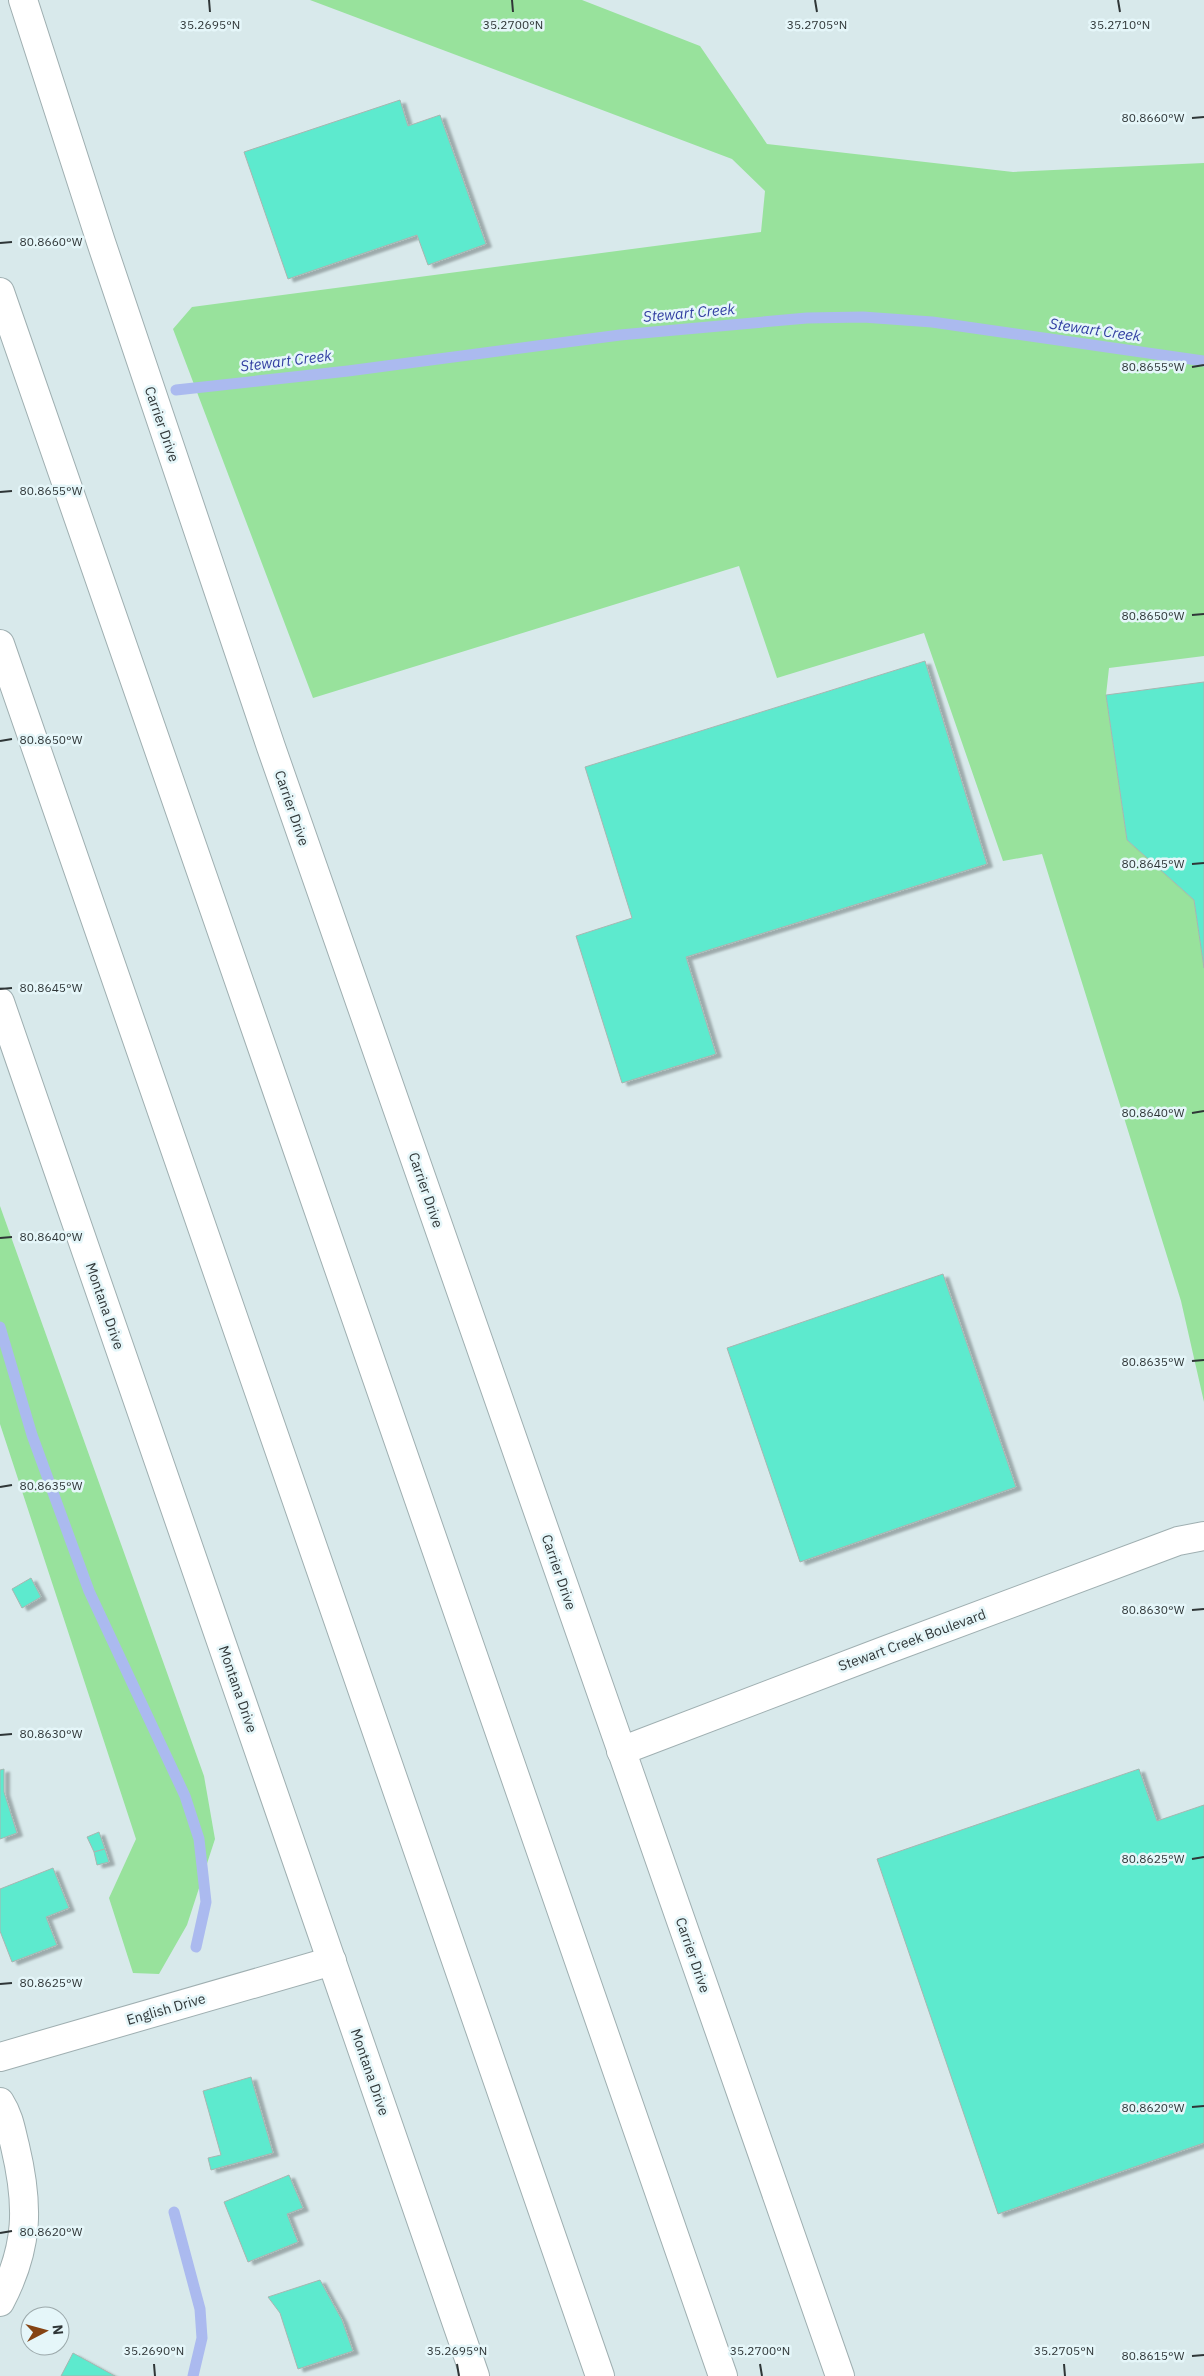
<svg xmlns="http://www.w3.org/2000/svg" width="1204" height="2376" font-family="'IBM Plex Sans',sans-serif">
  <defs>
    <filter id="shadow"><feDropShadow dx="5.5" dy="3" stdDeviation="1" flood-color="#0004"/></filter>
  </defs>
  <rect width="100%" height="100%" fill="#d8e9eb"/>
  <g fill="#98e29c">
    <path d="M310,0H582L700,46L767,144L1013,172L1204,163V656L1109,668L1106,695L1127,840L1194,900L1204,968V1402L1181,1301L1042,854L1003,861L924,633L777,678L739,566L313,698L173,329L192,307L761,232L765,191L732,159Z"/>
    <path d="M0,1206L204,1776L215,1839L187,1925L159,1974L133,1973L109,1898L136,1839L0,1424Z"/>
  </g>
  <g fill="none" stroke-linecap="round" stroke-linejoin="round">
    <g stroke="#abbaef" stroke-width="11">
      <path d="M176,390L348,371L620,335L807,318L863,317L932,322L1204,361"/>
      <path d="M0,1327L32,1435L89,1591L185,1796L199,1839L206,1902L196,1947"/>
      <path d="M174,2212L200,2309L202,2338L193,2376"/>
    </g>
  </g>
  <g fill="#5deace" stroke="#a7b6b1" filter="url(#shadow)">
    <path d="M400,100L408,126L440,115L486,244L428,265L417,235L288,279L244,152Z"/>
    <path d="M925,661L987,864L686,957L716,1054L622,1083L576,936L632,918L585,767Z"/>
    <path d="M1204,682V968L1194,900L1127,840L1106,695Z"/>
    <path d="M943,1274L1016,1487L800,1562L727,1348Z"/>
    <path d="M31,1578L41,1597L22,1608L12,1589Z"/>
    <path d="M4,1769V1792L17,1833L0,1839V1770Z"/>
    <path d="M1139,1769L1157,1821L1204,1805V2143L998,2214L877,1859Z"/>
    <path d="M99,1832L105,1849L94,1852L87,1837Z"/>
    <path d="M105,1849L109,1862L97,1865L94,1852Z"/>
    <path d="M53,1868L69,1908L46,1917L57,1945L12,1962L0,1931V1889Z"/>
    <path d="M251,2077L273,2153L211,2170L208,2158L221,2155L203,2091Z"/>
    <path d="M289,2175L303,2208L287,2214L298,2242L248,2262L224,2202Z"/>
    <path d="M320,2280L342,2320L353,2351L298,2369L280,2313L268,2297Z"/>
    <path d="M73,2353L115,2376H61Z"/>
  </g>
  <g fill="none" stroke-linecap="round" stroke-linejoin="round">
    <g stroke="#9fafb1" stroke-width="30">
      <g id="minor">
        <path d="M23,0L101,242L271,747L840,2376"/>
        <path d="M0,1002L475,2376"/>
        <path d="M621,1751L886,1650L1178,1541L1204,1536"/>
        <path d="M0,2057L332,1961"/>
        <path d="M0,2102C9,2116 11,2130 15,2146C29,2205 29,2247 0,2302"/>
      </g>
    </g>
    <g stroke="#9fafb1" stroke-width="30">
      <g id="highway">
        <path d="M0,292L723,2376"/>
        <path d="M0,644L600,2376"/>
      </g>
    </g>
    <use href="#minor" stroke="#fff" stroke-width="28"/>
    <use href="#highway" stroke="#fff" stroke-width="28"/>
  </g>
  <path fill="none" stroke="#2f3637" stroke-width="2" d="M209,0L210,12M512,0L513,12M815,0L817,12M1118,0L1120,12M1192,118L1204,117M0,243L12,242M1192,367L1204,365M0,492L12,491M1192,615L1204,614M0,741L12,739M1192,864L1204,863M0,989L12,988M1192,1113L1204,1111M0,1238L12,1237M1192,1361L1204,1360M0,1487L12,1485M1192,1610L1204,1609M0,1735L12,1734M1192,1859L1204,1857M0,1984L12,1983M1192,2107L1204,2106M0,2233L12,2231M1192,2356L1204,2355M154,2364L155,2376M457,2364L459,2376M760,2364L762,2376M1064,2364L1065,2376"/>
  <g text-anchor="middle" stroke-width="5" stroke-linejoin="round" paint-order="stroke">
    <g font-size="14" fill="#2f3637" stroke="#e5f6f9">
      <text transform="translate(162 424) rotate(71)" y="5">Carrier Drive</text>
      <text transform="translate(292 808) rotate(71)" y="5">Carrier Drive</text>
      <text transform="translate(426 1190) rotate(71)" y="5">Carrier Drive</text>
      <text transform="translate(105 1306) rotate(71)" y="5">Montana Drive</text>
      <text transform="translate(559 1572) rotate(71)" y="5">Carrier Drive</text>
      <text transform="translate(912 1640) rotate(-20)" y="5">Stewart Creek Boulevard</text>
      <text transform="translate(238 1689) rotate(71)" y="5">Montana Drive</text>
      <text transform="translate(693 1955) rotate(71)" y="5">Carrier Drive</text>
      <text transform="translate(166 2009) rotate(-16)" y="5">English Drive</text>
      <text transform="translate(370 2072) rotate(71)" y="5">Montana Drive</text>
    </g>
    <g font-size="15" font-style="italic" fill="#323fa2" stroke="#e5f6f9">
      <text transform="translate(689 313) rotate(-5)" y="5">Stewart Creek</text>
      <text transform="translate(1095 330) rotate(8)" y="5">Stewart Creek</text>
      <text transform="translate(286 361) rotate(-7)" y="5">Stewart Creek</text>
    </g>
  </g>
  <g font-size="12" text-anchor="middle" fill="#2f3637" stroke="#e5f6f9" stroke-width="5" stroke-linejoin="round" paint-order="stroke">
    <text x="210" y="29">35.2695°N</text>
    <text x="513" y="29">35.2700°N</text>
    <text x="817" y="29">35.2705°N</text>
    <text x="1120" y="29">35.2710°N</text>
    <text x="1153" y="122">80.8660°W</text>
    <text x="51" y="246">80.8660°W</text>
    <text x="1153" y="371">80.8655°W</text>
    <text x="51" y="495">80.8655°W</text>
    <text x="1153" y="620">80.8650°W</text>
    <text x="51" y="744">80.8650°W</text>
    <text x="1153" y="868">80.8645°W</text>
    <text x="51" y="992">80.8645°W</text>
    <text x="1153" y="1117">80.8640°W</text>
    <text x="51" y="1241">80.8640°W</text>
    <text x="1153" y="1366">80.8635°W</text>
    <text x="51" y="1490">80.8635°W</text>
    <text x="1153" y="1614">80.8630°W</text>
    <text x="51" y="1738">80.8630°W</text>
    <text x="1153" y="1863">80.8625°W</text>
    <text x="51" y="1987">80.8625°W</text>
    <text x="1153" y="2112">80.8620°W</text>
    <text x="51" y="2236">80.8620°W</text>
    <text x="154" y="2355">35.2690°N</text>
    <text x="457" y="2355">35.2695°N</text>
    <text x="760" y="2355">35.2700°N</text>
    <text x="1064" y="2355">35.2705°N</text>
    <text x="1153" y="2360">80.8615°W</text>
  </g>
  <g transform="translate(45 2331) rotate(84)"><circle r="24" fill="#e5f6f9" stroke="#9ca9ab"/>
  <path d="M0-4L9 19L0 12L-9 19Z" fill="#854313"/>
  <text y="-8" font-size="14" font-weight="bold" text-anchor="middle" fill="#2f3637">N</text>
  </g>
</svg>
